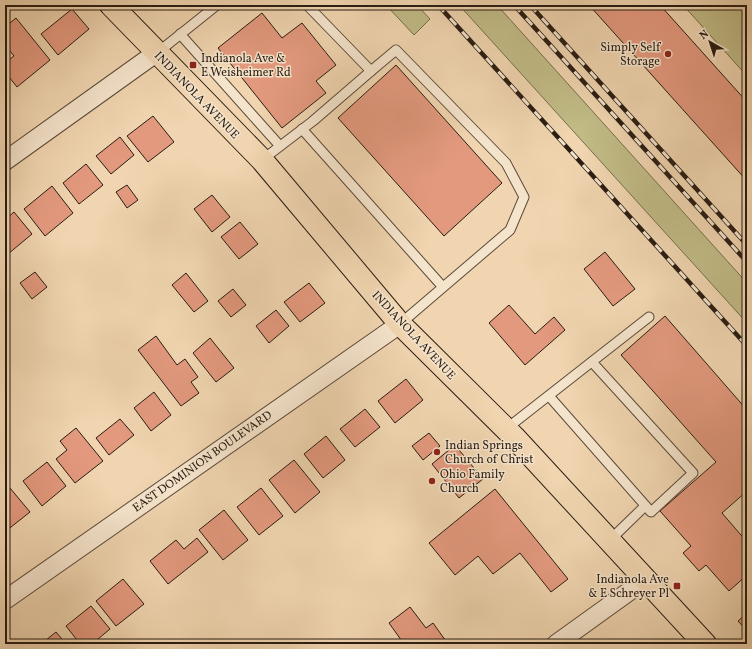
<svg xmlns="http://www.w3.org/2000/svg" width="752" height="649" font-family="Vollkorn,serif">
  <rect width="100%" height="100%" fill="#f0d5b0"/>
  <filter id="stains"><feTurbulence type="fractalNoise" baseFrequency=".005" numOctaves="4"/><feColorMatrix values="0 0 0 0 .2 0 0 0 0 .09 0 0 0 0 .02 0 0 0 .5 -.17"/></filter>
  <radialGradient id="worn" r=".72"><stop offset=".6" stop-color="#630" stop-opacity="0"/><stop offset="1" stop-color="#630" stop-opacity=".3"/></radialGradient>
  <g fill="#c1bb86" stroke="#756c4c">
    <path d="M386,5H417L430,19L414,35Z"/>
    <path d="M459,5H497L747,283V323Z"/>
    <path d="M683,5H747V76Z"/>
  </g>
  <g fill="#e3997e" stroke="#291c12">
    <path d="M589,5H660L747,102V181Z"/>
    <path d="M72,9L89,29L58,55L41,34Z"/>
    <path d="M262,13L282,38L302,23L336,65L316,81L326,93L282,128L218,48Z"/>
    <path d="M16,18L50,60L17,87L5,72V63L14,56L5,45V27Z"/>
    <path d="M396,65L502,183L444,236L338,118Z"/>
    <path d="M153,116L174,142L148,162L127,136Z"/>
    <path d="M120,137L134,155L111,174L96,156Z"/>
    <path d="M86,164L103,185L79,204L63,183Z"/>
    <path d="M127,185L138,200L127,208L116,192Z"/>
    <path d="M52,186L73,213L45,236L24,209Z"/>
    <path d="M212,195L230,217L212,232L194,209Z"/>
    <path d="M14,212L32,234L8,254L5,251V220Z"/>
    <path d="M240,222L258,244L239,259L221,237Z"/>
    <path d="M605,252L635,289L613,306L584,269Z"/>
    <path d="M35,272L47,287L32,299L20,283Z"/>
    <path d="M186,273L208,301L194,312L172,285Z"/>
    <path d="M309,283L325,303L300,322L284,302Z"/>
    <path d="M233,289L246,305L231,317L218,301Z"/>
    <path d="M509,305L535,334L554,317L565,330L525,365L489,323Z"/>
    <path d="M276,310L289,326L269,343L256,326Z"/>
    <path d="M665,316L747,410V491L722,513L747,542V575L729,591L706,565L699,571L683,553L691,546L660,511L716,462L621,355Z"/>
    <path d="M156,336L177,365L185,359L198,377L191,382L199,393L181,406L138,350Z"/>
    <path d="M210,338L234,368L216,382L193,353Z"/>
    <path d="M406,379L423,400L395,423L378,401Z"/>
    <path d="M154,392L171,415L151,431L134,408Z"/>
    <path d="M365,409L380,427L355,447L340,429Z"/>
    <path d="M120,419L134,435L109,455L96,438Z"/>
    <path d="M76,428L103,461L75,483L56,459L67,450L60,441Z"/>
    <path d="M429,433L440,446L423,460L412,446Z"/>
    <path d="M326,436L345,460L323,478L304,454Z"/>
    <path d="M455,445L483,479L459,498L432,464Z"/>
    <path d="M294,460L320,492L295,513L269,480Z"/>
    <path d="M47,462L66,486L42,506L23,481Z"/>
    <path d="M5,482L30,512L6,531L5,530Z"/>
    <path d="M261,488L283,516L259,535L237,507Z"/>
    <path d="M495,489L568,579L551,592L520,553L493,574L478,556L455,575L429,543Z"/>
    <path d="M224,510L248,540L223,560L199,530Z"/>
    <path d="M197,538L208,552L168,584L150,561L176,540L184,549Z"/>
    <path d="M123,579L144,604L116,626L96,601Z"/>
    <path d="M91,606L110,629L92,644H80L66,626Z"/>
    <path d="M410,607L426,628L433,623L448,644H404L389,623Z"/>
    <path d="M747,613V631L738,621Z"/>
    <path d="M56,632L66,644H41Z"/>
  </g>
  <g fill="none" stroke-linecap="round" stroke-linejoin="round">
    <g stroke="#5b4a3a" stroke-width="11">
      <g id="lane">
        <path d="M307,5L371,71L396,50L506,163L524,197L510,230L400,324"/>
        <path d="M180,34L280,146"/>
        <path d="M157,53L217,5"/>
        <path d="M302,129L442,286"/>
        <path d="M262,160L313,121L371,71"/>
        <path d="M549,396L651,512L693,473L592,362"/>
        <path d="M506,429L649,317"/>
        <path d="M609,541L645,506"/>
      </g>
    </g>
    <g stroke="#5b4a3a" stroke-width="20">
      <g id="street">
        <path d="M5,161L156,53"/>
        <path d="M5,600L400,324"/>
        <path d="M556,644L645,580"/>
      </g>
    </g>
    <g stroke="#291c12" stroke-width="24">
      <path id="primary" d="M111,5L262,160L400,324L514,437L705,644"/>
    </g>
    <use href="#lane" stroke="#f5e4cc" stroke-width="9"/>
    <use href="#street" stroke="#f5e4cc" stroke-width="18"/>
    <use href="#primary" stroke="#f0d5b0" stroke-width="22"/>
    <g stroke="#291c12" stroke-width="4.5">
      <g id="rail">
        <path d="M438,5L747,346"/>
        <path d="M514,5L747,262"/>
        <path d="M530,5L747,245"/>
      </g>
    </g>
    <use href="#rail" stroke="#f5e4cc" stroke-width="3" stroke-dasharray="9" stroke-linecap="butt"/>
  </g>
  <g fill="#8f2418" stroke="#f5e4cc" stroke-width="1.5">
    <circle cx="668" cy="54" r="4"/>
    <rect x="189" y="61" width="8" height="8" rx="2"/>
    <circle cx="437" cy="452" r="4"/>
    <circle cx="432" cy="481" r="4"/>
    <rect x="673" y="582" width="8" height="8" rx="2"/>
  </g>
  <g text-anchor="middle" stroke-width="3" stroke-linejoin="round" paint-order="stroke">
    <g font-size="12" fill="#291c12" stroke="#f5e4cc" text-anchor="start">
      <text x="660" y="51" text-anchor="end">Simply Self<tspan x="660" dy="14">Storage</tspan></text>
      <text x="201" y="62">Indianola Ave &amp;<tspan x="201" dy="14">E Weisheimer Rd</tspan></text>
      <text x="445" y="449">Indian Springs<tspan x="445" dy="14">Church of Christ</tspan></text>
      <text x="440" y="478">Ohio Family<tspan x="440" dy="14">Church</tspan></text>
      <text x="669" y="583" text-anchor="end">Indianola Ave<tspan x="669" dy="14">&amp; E Schreyer Pl</tspan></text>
    </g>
    <g font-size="12" fill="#291c12" stroke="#f5e4cc">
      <text transform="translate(197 95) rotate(46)" y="4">INDIANOLA AVENUE</text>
      <text transform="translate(414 335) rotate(47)" y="4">INDIANOLA AVENUE</text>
      <text transform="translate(202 461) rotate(-35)" y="4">EAST DOMINION BOULEVARD</text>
    </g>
  </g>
  <rect width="752" height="649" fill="none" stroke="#f0d5b0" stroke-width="20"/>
  <rect x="6" y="6" width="740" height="637" fill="none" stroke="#291c12" stroke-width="2"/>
  <rect x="10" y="10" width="732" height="629" fill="none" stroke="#291c12"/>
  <g transform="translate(710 42) rotate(321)" stroke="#f5e4cc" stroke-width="3" paint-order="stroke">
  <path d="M0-3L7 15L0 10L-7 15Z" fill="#291c12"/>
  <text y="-6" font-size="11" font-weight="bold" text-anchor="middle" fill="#291c12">N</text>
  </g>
  <rect width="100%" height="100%" filter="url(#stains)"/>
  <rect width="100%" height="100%" fill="url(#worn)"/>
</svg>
